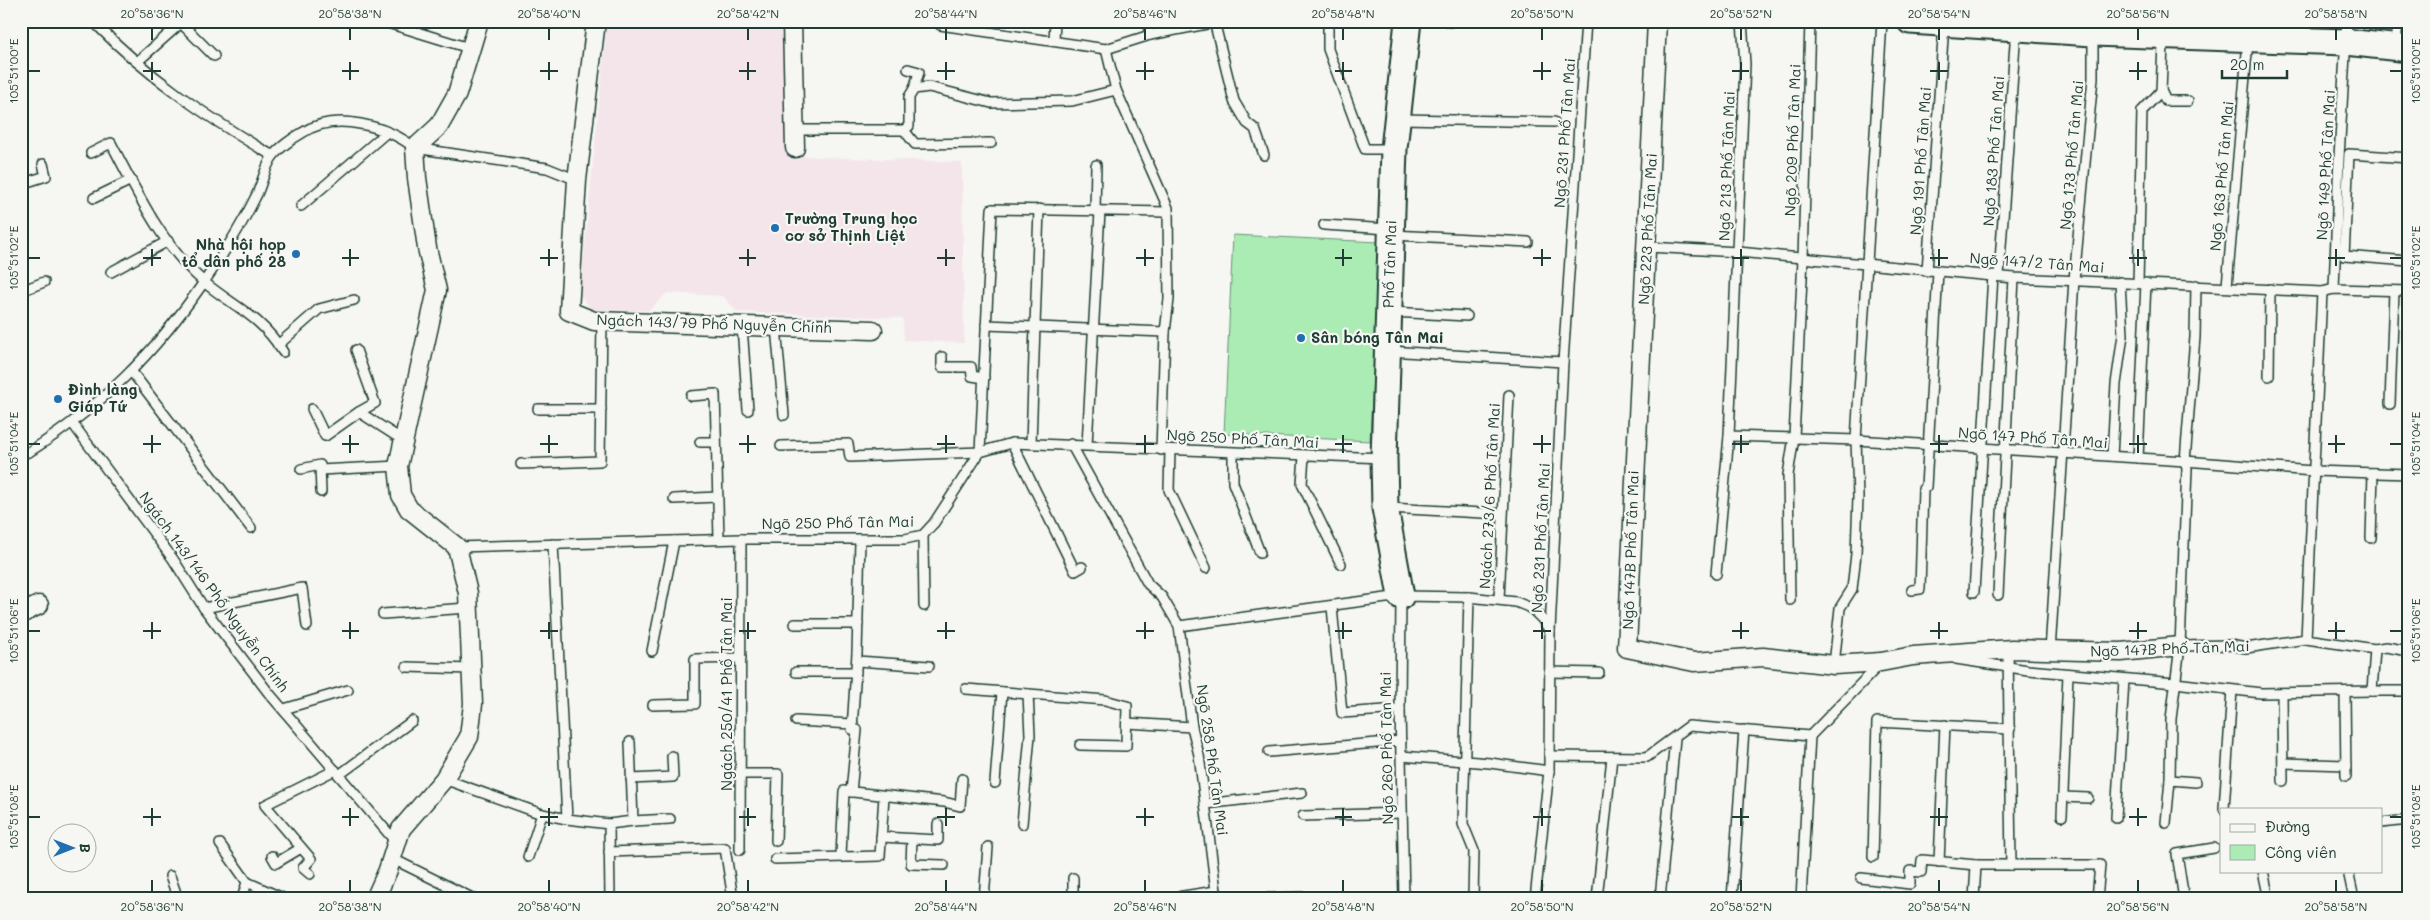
<svg xmlns="http://www.w3.org/2000/svg" width="2430" height="920" font-family="Mali,sans-serif">
  <rect width="100%" height="100%" fill="#f6f6f2"/>
  <filter id="ink" filterUnits="userSpaceOnUse"><feTurbulence type="fractalNoise" baseFrequency=".02" numOctaves="2"/><feDisplacementMap in="SourceGraphic" scale="10" xChannelSelector="R" yChannelSelector="G"/><feConvolveMatrix kernelMatrix="1 2 1 2 8 2 1 2 1" color-interpolation-filters="sRGB"/></filter>
  <g filter="url(#ink)">
    <path fill="#f4e5eb" d="M614,21H778L787,30L792,156L962,162L964,343L904,340L903,318L737,312L723,296L667,293L648,311L592,310L580,295L607,24Z"/>
    <path fill="#abecb5" stroke="#659474" d="M1233,235L1379,242L1370,441L1224,434Z"/>
    <g fill="none" stroke-linecap="round" stroke-linejoin="round">
      <g stroke="#1f3d34" stroke-width="12">
        <g id="lane">
          <path d="M93,21C146,76 207,117 273,156"/>
          <path d="M381,21L469,48"/>
          <path d="M1147,21L1150,35"/>
          <path d="M1214,21L1234,101L1247,123L1255,129L1264,155"/>
          <path d="M1328,21V49L1365,149H1392"/>
          <path d="M2273,21L2275,38"/>
          <path d="M21,22L24,21"/>
          <path d="M1450,22V21"/>
          <path d="M181,23L214,56"/>
          <path d="M940,25L1106,49L1150,35L1222,21"/>
          <path d="M2299,38L2300,21"/>
          <path d="M1054,40L1055,21"/>
          <path d="M2396,46L2398,21"/>
          <path d="M1106,49L1116,90L1168,208L1169,299L1165,332L1161,450"/>
          <path d="M137,62L181,23L180,21"/>
          <path d="M908,69L919,72L914,89"/>
          <path d="M2161,91L2166,101H2188"/>
          <path d="M1400,119L1554,122"/>
          <path d="M795,130H904L909,126V97L914,89L929,87L991,103L1072,101L1116,90"/>
          <path d="M904,130L915,144L991,143"/>
          <path d="M91,153L111,143C137,192 161,245 204,282C234,307 261,316 283,352"/>
          <path d="M2409,158L2349,154L2344,256L2409,261"/>
          <path d="M21,184L46,176L43,164"/>
          <path d="M94,198L131,180"/>
          <path d="M301,206L386,133"/>
          <path d="M1095,211L1096,165"/>
          <path d="M1324,225L1389,229"/>
          <path d="M1393,235L1528,242"/>
          <path d="M1648,247L1738,252L2014,278L2322,292L2334,289L2409,291"/>
          <path d="M1927,271L1944,24"/>
          <path d="M111,272L168,241"/>
          <path d="M1999,276L2016,29"/>
          <path d="M2138,283L2142,111L2161,91L2164,21"/>
          <path d="M2227,286L2248,41"/>
          <path d="M2334,289L2339,157L2347,21"/>
          <path d="M21,291L44,282"/>
          <path d="M1391,312L1467,316"/>
          <path d="M986,325L1165,332"/>
          <path d="M742,326L748,410"/>
          <path d="M776,327L784,415"/>
          <path d="M278,345L319,309L354,300"/>
          <path d="M356,350L375,403L359,412L404,441"/>
          <path d="M1389,351L1563,362"/>
          <path d="M942,357V367H971L972,376L984,378"/>
          <path d="M132,372L251,528"/>
          <path d="M2269,376L2270,289"/>
          <path d="M691,396L715,394L719,539"/>
          <path d="M2390,404L2394,291"/>
          <path d="M312,409L325,436L359,412"/>
          <path d="M538,409H601"/>
          <path d="M73,424L173,559L204,608L268,692L395,841"/>
          <path d="M1729,436L1856,440L2185,461L2313,471L2409,474"/>
          <path d="M700,442H716"/>
          <path d="M1012,443L1075,571L1082,567"/>
          <path d="M1031,443L1039,209"/>
          <path d="M1071,444L1148,584L1162,597L1179,626L1192,727L1199,755L1217,899"/>
          <path d="M1087,445L1100,211"/>
          <path d="M781,446L848,444L850,457L980,452L992,209L1168,212"/>
          <path d="M1170,450L1169,490L1206,568"/>
          <path d="M1233,453V483L1260,553"/>
          <path d="M21,454L29,452C103,405 153,355 204,282C222,256 241,227 255,198C262,186 264,168 273,156C279,148 293,138 302,133C335,111 387,126 415,148L547,168L577,180"/>
          <path d="M1304,456L1302,484L1341,564"/>
          <path d="M2112,456L2116,384L2123,335L2120,282"/>
          <path d="M2138,458L2146,283"/>
          <path d="M521,464L600,461L602,321"/>
          <path d="M301,469L320,465L321,492"/>
          <path d="M320,470L398,466"/>
          <path d="M674,499L717,497"/>
          <path d="M1388,508L1502,514"/>
          <path d="M923,535L924,606"/>
          <path d="M2371,538L2373,473"/>
          <path d="M457,547L741,539H905L923,535L934,523L980,452L1012,443L1383,458"/>
          <path d="M1716,574L1729,436L1745,64L1742,21"/>
          <path d="M1912,590L1920,589L1923,489L1926,487L1938,271"/>
          <path d="M1974,592L1993,275"/>
          <path d="M1998,595L2014,278"/>
          <path d="M1401,597L1400,709L1404,899"/>
          <path d="M1469,597L1463,824L1474,851L1473,899"/>
          <path d="M1499,599L1509,395"/>
          <path d="M1790,600L1788,475L1794,437L1803,259L1810,21"/>
          <path d="M1332,607L1342,713L1400,709"/>
          <path d="M204,608L302,588L307,626"/>
          <path d="M383,614L468,608"/>
          <path d="M795,624H858"/>
          <path d="M1179,626L1401,596L1469,597L1516,602L1531,608L1542,619L1550,631"/>
          <path d="M2306,639L2322,292"/>
          <path d="M2180,646L2230,645L2246,648L2306,639L2375,649L2386,647L2409,651"/>
          <path d="M2008,650L2011,865"/>
          <path d="M652,651L674,541"/>
          <path d="M2050,651L2074,280L2093,78V33"/>
          <path d="M1956,659L2028,670L2175,683L2261,693L2372,691L2375,649"/>
          <path d="M857,661L929,666"/>
          <path d="M1834,665L1840,608L1852,589L1856,554L1858,497L1856,440L1882,21"/>
          <path d="M407,667L471,669"/>
          <path d="M796,672H856"/>
          <path d="M1549,672L1599,673"/>
          <path d="M966,689L1105,700L1127,706L1126,746L1080,745"/>
          <path d="M2372,691H2409"/>
          <path d="M2345,692L2346,776"/>
          <path d="M2282,693L2283,781"/>
          <path d="M653,705L695,704V659L741,658"/>
          <path d="M284,709L348,690"/>
          <path d="M796,721L853,724"/>
          <path d="M1127,723L1192,727"/>
          <path d="M1269,752L1401,741"/>
          <path d="M1401,756L1490,763L1549,771"/>
          <path d="M1549,756L1647,757L1689,726L1810,736L1880,664"/>
          <path d="M2283,763L2346,765"/>
          <path d="M740,774H778L776,841"/>
          <path d="M339,775L412,721"/>
          <path d="M444,779L542,814L567,819L553,544"/>
          <path d="M631,779L673,777L672,756"/>
          <path d="M2170,780L2196,782"/>
          <path d="M995,783L1002,692"/>
          <path d="M851,792L857,730L852,729L857,653L860,540"/>
          <path d="M2063,797L2088,798"/>
          <path d="M1205,804L1302,793"/>
          <path d="M2224,809L2232,690"/>
          <path d="M1303,816L1402,813"/>
          <path d="M2062,816L2068,674"/>
          <path d="M2116,818L2124,679"/>
          <path d="M567,819L609,824L610,899"/>
          <path d="M633,821L670,819"/>
          <path d="M2166,823L2170,780L2171,719L2180,646L2187,469L2185,461L2195,337L2196,285"/>
          <path d="M2381,823L2409,820"/>
          <path d="M609,824L633,821L630,742"/>
          <path d="M1022,824L1030,735L1028,694"/>
          <path d="M881,837L938,840V824"/>
          <path d="M912,839L911,864L944,865"/>
          <path d="M220,844L247,882L242,899"/>
          <path d="M740,850L741,539"/>
          <path d="M609,852L725,848L733,899"/>
          <path d="M272,856L276,863L301,848"/>
          <path d="M841,856L844,791L944,802L960,806L962,779"/>
          <path d="M528,857L542,814"/>
          <path d="M1873,857L1877,722L2010,729"/>
          <path d="M391,858L474,899"/>
          <path d="M775,859L880,856L884,796"/>
          <path d="M1939,862L1945,725"/>
          <path d="M2263,871L2269,899"/>
          <path d="M2348,871L2354,899"/>
          <path d="M310,874L303,868L311,859L265,805L335,770"/>
          <path d="M170,876L178,899"/>
          <path d="M1861,878L1910,884V871L1921,872L1922,860L1976,865"/>
          <path d="M247,882L285,899"/>
          <path d="M984,899L988,847"/>
          <path d="M1073,899V878"/>
          <path d="M1164,899L1216,891"/>
          <path d="M1251,899L1303,897"/>
          <path d="M1535,899L1549,771L1550,631L1563,362L1586,21"/>
          <path d="M1597,899L1612,757"/>
          <path d="M1660,899L1675,738"/>
          <path d="M1732,899L1744,730"/>
          <path d="M1801,899L1810,736"/>
          <path d="M1974,899L1976,865H2100L2097,899"/>
          <path d="M2184,899L2177,854L2214,848"/>
        </g>
      </g>
      <g stroke="#1f3d34" stroke-width="21">
        <g id="street">
          <path d="M596,21L577,180L569,311L594,321L873,330"/>
          <path d="M792,21L795,148"/>
          <path d="M1657,21L1627,648L1694,662L1763,657L1834,665L1881,662L1913,656L2012,649L2121,652L2180,646"/>
          <path d="M21,614L39,605"/>
          <path d="M375,899L388,870L401,829L444,779L469,737L473,704L468,593L457,547L409,509L401,495L398,466L437,290L427,248L417,178L415,148L439,126L457,94L479,21"/>
        </g>
      </g>
      <g stroke="#1f3d34" stroke-width="29">
        <g id="secondary">
          <path d="M1910,21L2093,33L2346,42L2409,49"/>
          <path d="M1401,596L1385,508L1384,458L1394,149L1408,21"/>
        </g>
      </g>
      <use href="#lane" stroke="#f6f6f2" stroke-width="9"/>
      <use href="#street" stroke="#f6f6f2" stroke-width="18"/>
      <use href="#secondary" stroke="#f6f6f2" stroke-width="25"/>
    </g>
  </g>
  <path fill="none" stroke="#1f3d34" stroke-width="2" d="M152,28V40M350,28V40M549,28V40M748,28V40M946,28V40M1145,28V40M1343,28V40M1542,28V40M1741,28V40M1939,28V40M2138,28V40M2336,28V40M152,62V80M350,62V80M549,62V80M748,62V80M946,62V80M1145,62V80M1343,62V80M1542,62V80M1741,62V80M1939,62V80M2138,62V80M28,71H40M143,71H161M342,71H359M540,71H558M739,71H756M937,71H955M1136,71H1154M1335,71H1352M1533,71H1551M1732,71H1749M1930,71H1948M2129,71H2147M2390,71H2402M152,249V266M350,249V266M549,249V266M748,249V266M946,249V266M1145,249V266M1343,249V266M1542,249V266M1741,249V266M1939,249V266M2138,249V266M2336,249V266M28,258H40M143,258H161M342,258H359M540,258H558M739,258H756M937,258H955M1136,258H1154M1335,258H1352M1533,258H1551M1732,258H1749M1930,258H1948M2129,258H2147M2328,258H2345M2390,258H2402M152,435V453M350,435V453M549,435V453M748,435V453M946,435V453M1145,435V453M1343,435V453M1542,435V453M1741,435V453M1939,435V453M2138,435V453M2336,435V453M28,444H40M143,444H161M342,444H359M540,444H558M739,444H756M937,444H955M1136,444H1154M1335,444H1352M1533,444H1551M1732,444H1749M1930,444H1948M2129,444H2147M2328,444H2345M2390,444H2402M152,622V639M350,622V639M549,622V639M748,622V639M946,622V639M1145,622V639M1343,622V639M1542,622V639M1741,622V639M1939,622V639M2138,622V639M2336,622V639M28,631H40M143,631H161M342,631H359M540,631H558M739,631H756M937,631H955M1136,631H1154M1335,631H1352M1533,631H1551M1732,631H1749M1930,631H1948M2129,631H2147M2328,631H2345M2390,631H2402M152,808V826M350,808V826M549,808V826M748,808V826M946,808V826M1145,808V826M1343,808V826M1542,808V826M1741,808V826M1939,808V826M2138,808V826M28,817H40M143,817H161M342,817H359M540,817H558M739,817H756M937,817H955M1136,817H1154M1335,817H1352M1533,817H1551M1732,817H1749M1930,817H1948M2129,817H2147M2390,817H2402M152,880V892M350,880V892M549,880V892M748,880V892M946,880V892M1145,880V892M1343,880V892M1542,880V892M1741,880V892M1939,880V892M2138,880V892M2336,880V892"/>
  <g fill="#1f6fb2" stroke="#f6f6f2" stroke-width="2">
    <circle cx="775" cy="228" r="5"/>
    <circle cx="296" cy="254" r="5"/>
    <circle cx="1301" cy="338" r="5"/>
    <circle cx="58" cy="399" r="5"/>
  </g>
  <g text-anchor="middle" stroke-width="4.5" stroke-linejoin="round" paint-order="stroke">
    <g font-size="15" fill="#1f3d34" stroke="#f6f6f2">
      <text transform="translate(1565 133) rotate(-86)" y="5">Ngõ 231 Phố Tân Mai</text>
      <text transform="translate(1793 140) rotate(-88)" y="5">Ngõ 209 Phố Tân Mai</text>
      <text transform="translate(1994 151) rotate(-86)" y="5">Ngõ 183 Phố Tân Mai</text>
      <text transform="translate(2072 155) rotate(-85)" y="5">Ngõ 173 Phố Tân Mai</text>
      <text transform="translate(1921 161) rotate(-86)" y="5">Ngõ 191 Phố Tân Mai</text>
      <text transform="translate(2326 165) rotate(-87)" y="5">Ngõ 149 Phố Tân Mai</text>
      <text transform="translate(1727 166) rotate(-88)" y="5">Ngõ 213 Phố Tân Mai</text>
      <text transform="translate(2222 176) rotate(-85)" y="5">Ngõ 163 Phố Tân Mai</text>
      <text transform="translate(1648 229) rotate(-87)" y="5">Ngõ 223 Phố Tân Mai</text>
      <text transform="translate(2037 263) rotate(4)" y="5">Ngõ 147/2 Tân Mai</text>
      <text transform="translate(1390 264) rotate(-88)" y="5">Phố Tân Mai</text>
      <text transform="translate(714 324) rotate(2)" y="5">Ngách 143/79 Phố Nguyễn Chính</text>
      <text transform="translate(2033 438) rotate(4)" y="5">Ngõ 147 Phố Tân Mai</text>
      <text transform="translate(1243 439) rotate(3)" y="5">Ngõ 250 Phố Tân Mai</text>
      <text transform="translate(1490 496) rotate(-87)" y="5">Ngách 273/6 Phố Tân Mai</text>
      <text transform="translate(838 523) rotate(-1)" y="5">Ngõ 250 Phố Tân Mai</text>
      <text transform="translate(1541 538) rotate(-87)" y="5">Ngõ 231 Phố Tân Mai</text>
      <text transform="translate(1631 550) rotate(-88)" y="5">Ngõ 147B Phố Tân Mai</text>
      <text transform="translate(214 592) rotate(54)" y="5">Ngách 143/146 Phố Nguyễn Chính</text>
      <text transform="translate(2170 649) rotate(-2)" y="5">Ngõ 147B Phố Tân Mai</text>
      <text transform="translate(727 694) rotate(-90)" y="5">Ngách 250/41 Phố Tân Mai</text>
      <text transform="translate(1387 748) rotate(-91)" y="5">Ngõ 260 Phố Tân Mai</text>
      <text transform="translate(1212 760) rotate(82)" y="5">Ngõ 258 Phố Tân Mai</text>
    </g>
    <g font-size="15" font-weight="bold" fill="#1f3d34" stroke="#f6f6f2" text-anchor="start">
      <text x="785" y="224">Trường Trung học<tspan x="785" dy="17">cơ sở Thịnh Liệt</tspan></text>
      <text x="286" y="250" text-anchor="end">Nhà hội họp<tspan x="286" dy="17">tổ dân phố 28</tspan></text>
      <text x="1311" y="343">Sân bóng Tân Mai</text>
      <text x="68" y="395">Đình làng<tspan x="68" dy="17">Giáp Tứ</tspan></text>
    </g>
  </g>
  <rect width="2430" height="920" fill="none" stroke="#f6f6f2" stroke-width="55"/>
  <rect x="2220" y="808" width="162" height="65" fill="#f6f6f2" stroke="#a0aca6"/>
  <rect x="2230" y="824" width="25" height="8" fill="#f6f6f2" stroke="#a0aca6"/>
  <text x="2265" y="832" font-size="15" fill="#1f3d34">Đường</text>
  <rect x="2230" y="845" width="25" height="15" fill="#abecb5" stroke="#a0aca6"/>
  <text x="2265" y="858" font-size="15" fill="#1f3d34">Công viên</text>
  <g transform="translate(72 848) rotate(90)"><circle r="24" fill="#f6f6f2" stroke="#a0aca6"/>
  <path d="M0-4L9 19L0 12L-9 19Z" fill="#1f6fb2"/>
  <text y="-8" font-size="14" font-weight="bold" text-anchor="middle" fill="#1f3d34">B</text>
  </g>
  <path d="M2222 70v8h65v-8" fill="none" stroke="#1f3d34" stroke-width="2.5"/>
  <text x="2230" y="70" font-size="15" fill="#1f3d34" stroke="#f6f6f2" stroke-width="4" paint-order="stroke">20 m</text>
  <rect x="28" y="28" width="2374" height="864" fill="none" stroke="#1f3d34" stroke-width="2"/>
  <g font-size="12" text-anchor="middle" fill="#1f3d34">
    <text x="152" y="18">20°58'36"N</text>
    <text x="350" y="18">20°58'38"N</text>
    <text x="549" y="18">20°58'40"N</text>
    <text x="748" y="18">20°58'42"N</text>
    <text x="946" y="18">20°58'44"N</text>
    <text x="1145" y="18">20°58'46"N</text>
    <text x="1343" y="18">20°58'48"N</text>
    <text x="1542" y="18">20°58'50"N</text>
    <text x="1741" y="18">20°58'52"N</text>
    <text x="1939" y="18">20°58'54"N</text>
    <text x="2138" y="18">20°58'56"N</text>
    <text x="2336" y="18">20°58'58"N</text>
    <text transform="translate(2416 71) rotate(-90)" y="4">105°51'00"E</text>
    <text transform="translate(14 71) rotate(-90)" y="4">105°51'00"E</text>
    <text transform="translate(2416 258) rotate(-90)" y="4">105°51'02"E</text>
    <text transform="translate(14 258) rotate(-90)" y="4">105°51'02"E</text>
    <text transform="translate(2416 444) rotate(-90)" y="4">105°51'04"E</text>
    <text transform="translate(14 444) rotate(-90)" y="4">105°51'04"E</text>
    <text transform="translate(2416 631) rotate(-90)" y="4">105°51'06"E</text>
    <text transform="translate(14 631) rotate(-90)" y="4">105°51'06"E</text>
    <text transform="translate(2416 817) rotate(-90)" y="4">105°51'08"E</text>
    <text transform="translate(14 817) rotate(-90)" y="4">105°51'08"E</text>
    <text x="152" y="911">20°58'36"N</text>
    <text x="350" y="911">20°58'38"N</text>
    <text x="549" y="911">20°58'40"N</text>
    <text x="748" y="911">20°58'42"N</text>
    <text x="946" y="911">20°58'44"N</text>
    <text x="1145" y="911">20°58'46"N</text>
    <text x="1343" y="911">20°58'48"N</text>
    <text x="1542" y="911">20°58'50"N</text>
    <text x="1741" y="911">20°58'52"N</text>
    <text x="1939" y="911">20°58'54"N</text>
    <text x="2138" y="911">20°58'56"N</text>
    <text x="2336" y="911">20°58'58"N</text>
  </g>
</svg>
